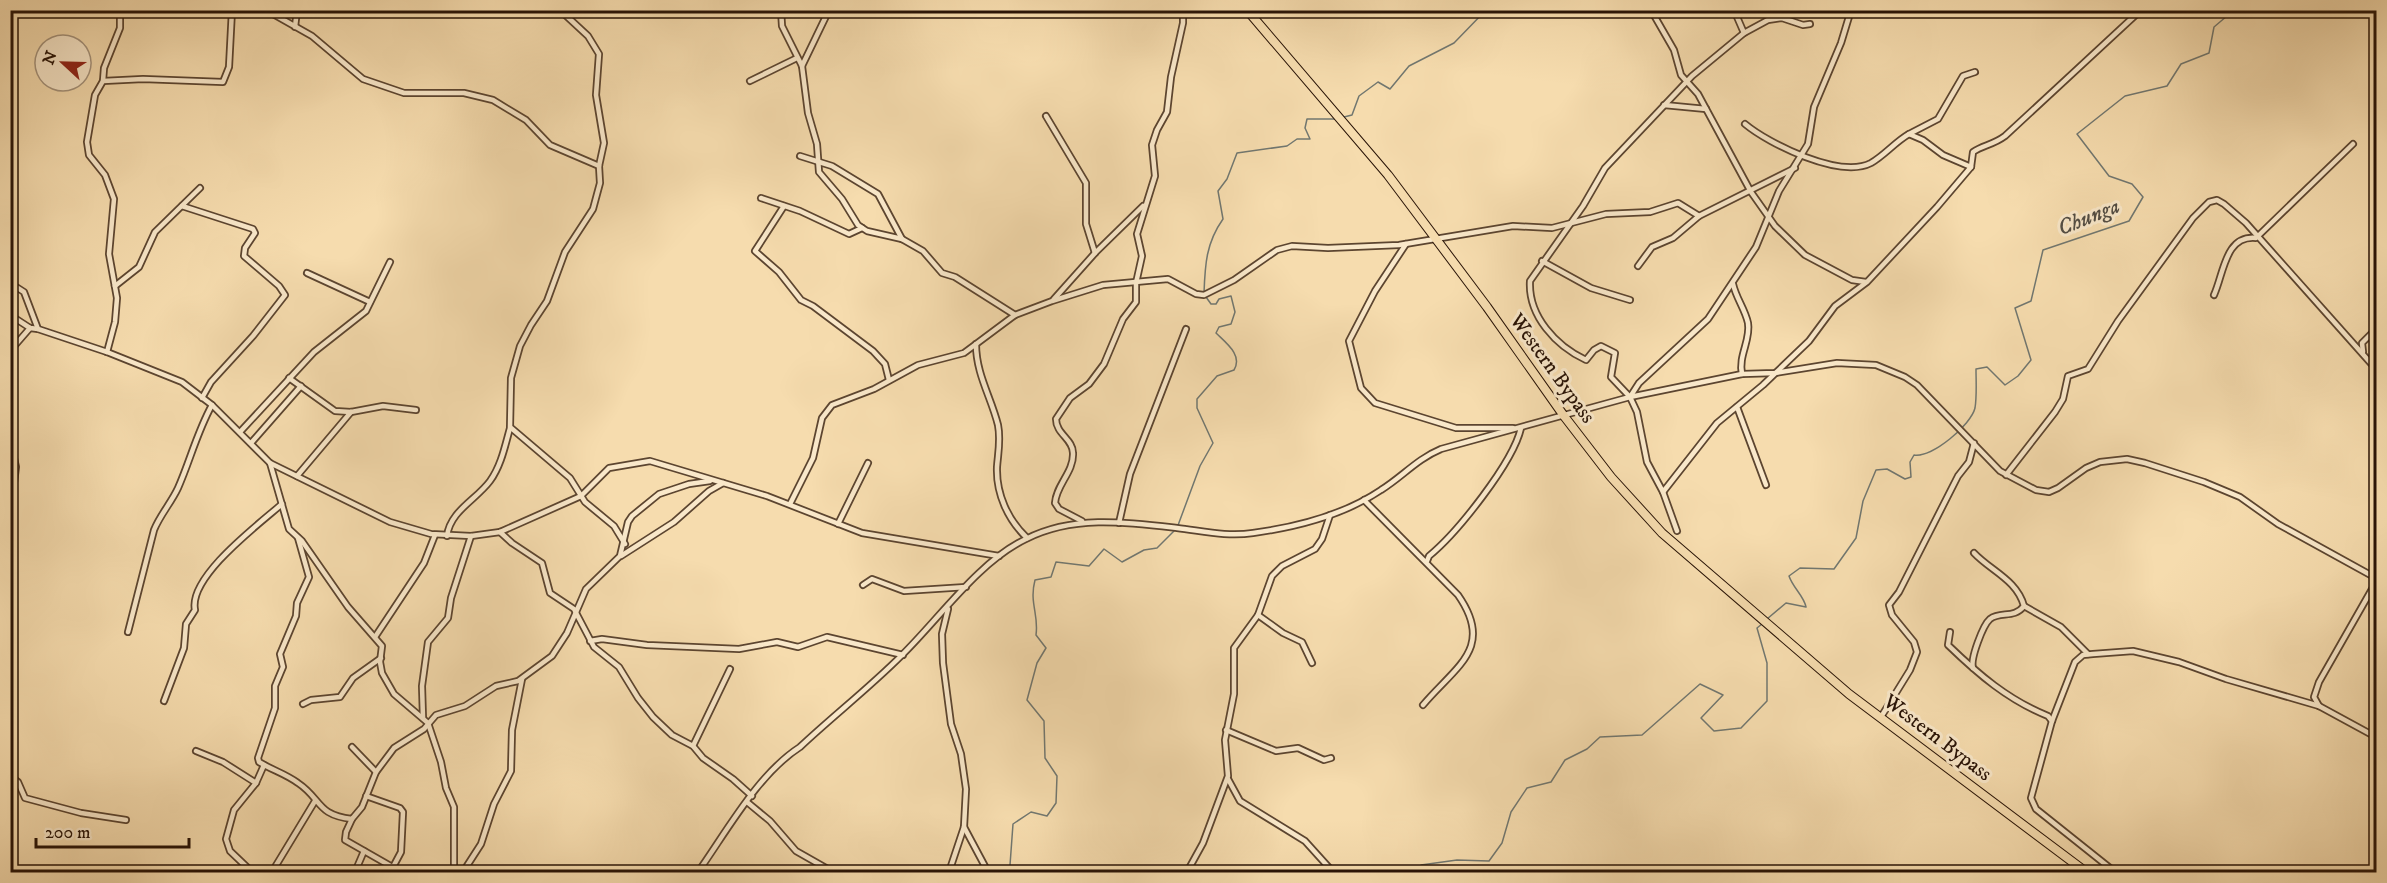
<svg xmlns="http://www.w3.org/2000/svg" width="2387" height="883" font-family="'IM FELL DW Pica',serif">
  <rect width="100%" height="100%" fill="#f6dcae"/>
  <filter id="stains"><feTurbulence type="fractalNoise" baseFrequency=".00333" numOctaves="4"/><feColorMatrix values="0 0 0 0 .2 0 0 0 0 .09 0 0 0 0 .02 0 0 0 .5 -.17"/></filter>
  <radialGradient id="worn" r=".72"><stop offset=".6" stop-color="#630" stop-opacity="0"/><stop offset="1" stop-color="#630" stop-opacity=".3"/></radialGradient>
  <g fill="none" stroke-linecap="round" stroke-linejoin="round">
    <g stroke="#717770" stroke-width="1.5">
      <path d="M1344,117L1352,115L1359,96L1378,82L1390,89L1409,66L1454,43L1486,10"/>
      <path d="M1204,293C1205,265 1206,243 1223,219L1218,191L1227,179L1237,153L1287,146L1297,139H1310L1305,128L1307,119H1337"/>
      <path d="M1767,619L1786,603L1806,607C1804,596 1793,588 1789,576L1800,568L1834,569L1856,538L1863,501L1876,470L1887,469L1905,479L1911,477L1910,462L1914,455C1932,458 1971,425 1975,408C1977,396 1976,381 1976,369L1987,367L2005,385L2018,376L2031,360L2015,308L2031,301L2043,250L2129,221L2143,197L2132,184L2109,176L2077,134L2125,96L2167,86L2181,64L2209,53L2214,27L2234,10"/>
      <path d="M1018,872L1010,865L1013,824L1031,812L1047,816L1056,803L1057,776L1045,758L1044,721L1027,700L1037,663L1046,648L1036,635C1039,614 1029,603 1035,580L1051,577L1056,562L1089,566L1104,549L1122,562L1144,550L1157,548L1177,528L1200,466L1213,443L1197,408V399L1217,376L1234,370C1243,355 1226,343 1216,333L1219,327L1231,324L1235,312L1231,296L1219,299L1216,304H1211L1206,297"/>
      <path d="M1022,872L1032,867L1053,872"/>
      <path d="M1417,872L1421,865L1457,860L1489,861L1502,843L1511,812L1527,788L1551,782L1565,760L1587,749L1600,737L1642,735L1700,684L1723,695L1701,718L1714,731L1741,728L1767,701V663L1757,628L1762,624"/>
    </g>
    <g stroke="#5c4530" stroke-width="8">
      <g id="minor">
        <path d="M266,10L312,36L363,79L404,93H464L493,100L526,120L550,145L599,166"/>
        <path d="M560,10L588,36L599,54L596,95L604,143L599,166L600,183L593,209L565,252L547,301L531,325L520,346L511,378L510,427L570,478L585,502L614,526L625,544"/>
        <path d="M781,10L782,26L802,66L808,113L817,144L819,172L842,199L858,225L867,231L902,239L923,251L942,273L955,277L1015,315"/>
        <path d="M1651,10L1674,50L1681,75L1698,94L1751,192L1775,226L1805,255L1852,280L1866,282"/>
        <path d="M1734,10L1744,33"/>
        <path d="M1810,24L1803,25L1782,18L1768,20L1744,33L1692,76L1605,168L1583,206L1530,281C1528,316 1556,346 1586,360L1594,350L1601,346L1615,353L1611,377L1630,397L1637,412L1647,462L1663,492L1717,423L1763,385L1809,341L1835,306L1867,282L1937,207L1971,167L1973,152C1983,145 1993,145 2005,136L2141,10"/>
        <path d="M295,27L297,10"/>
        <path d="M802,66L829,10"/>
        <path d="M103,81L143,79L223,82L229,67L232,10"/>
        <path d="M750,81L797,58"/>
        <path d="M1664,105L1706,109"/>
        <path d="M1046,116L1086,183V224L1095,253"/>
        <path d="M1745,124C1769,144 1840,179 1871,163C1885,155 1895,142 1909,134L1923,140L1943,155L1971,167"/>
        <path d="M1909,134L1938,119L1963,76L1975,72"/>
        <path d="M800,156L832,166L878,194L902,239"/>
        <path d="M761,198L800,211L849,234L862,228"/>
        <path d="M182,206L253,229L255,233L245,248L244,256L279,286L285,295L253,336L211,382L202,398"/>
        <path d="M784,206L755,251L779,272L801,300L813,306L873,351L885,364L889,380"/>
        <path d="M1406,244L1375,291L1349,341L1361,388L1375,403L1456,428H1513"/>
        <path d="M1542,261L1591,288L1630,300"/>
        <path d="M1638,266L1652,247L1673,238L1699,216"/>
        <path d="M307,273L370,302"/>
        <path d="M10,283L24,292L38,329L107,352L182,382L212,405L270,463L390,522L431,534L471,536L500,532L581,496L609,468L650,461L767,496L862,533L999,556"/>
        <path d="M1733,284C1736,298 1745,309 1748,323C1751,340 1738,356 1742,374"/>
        <path d="M115,286L139,267L155,232L200,188"/>
        <path d="M2214,295C2224,273 2225,235 2256,238L2353,144"/>
        <path d="M1054,299L1095,253L1143,206"/>
        <path d="M10,315L30,328L38,329"/>
        <path d="M976,344C976,374 991,397 998,425C1001,440 998,453 997,467C996,494 1008,520 1027,538"/>
        <path d="M10,351L30,328"/>
        <path d="M107,352L115,322L117,298L109,254L114,199L105,175L89,155L87,142L95,95L103,81L104,68L120,28V10"/>
        <path d="M2363,352L2362,343L2376,329"/>
        <path d="M289,378L335,411L351,412L383,406L416,410"/>
        <path d="M1630,397L1639,383L1708,319L1756,247L1779,191L1808,144L1814,107L1841,43L1851,10"/>
        <path d="M1737,407L1766,485"/>
        <path d="M240,432L314,352L366,311L390,262"/>
        <path d="M10,441L16,467L10,514"/>
        <path d="M251,443L301,386"/>
        <path d="M270,463L289,529L302,541L348,607L382,646L380,662L382,673L394,694L428,723L441,762L446,788L454,807V872"/>
        <path d="M2006,475L2055,412L2063,399L2068,376L2088,369L2118,321L2193,218L2209,202L2217,200L2224,204L2246,223L2376,369"/>
        <path d="M297,476L351,412"/>
        <path d="M1663,492L1677,531"/>
        <path d="M1364,500L1458,595C1495,648 1456,666 1423,705"/>
        <path d="M790,504L813,458L822,418L832,405L874,389L918,365L964,353L1015,315L1052,301L1103,285L1168,279L1196,294L1204,295L1234,280L1277,250L1292,246L1328,248L1399,245L1513,226L1552,228L1606,214L1650,212L1678,203L1699,216L1795,168"/>
        <path d="M1082,521L1059,509L1055,503C1056,485 1074,472 1073,453C1073,439 1056,434 1056,419L1070,398L1089,384L1104,364L1123,319L1136,302V283L1142,256L1137,234L1155,176L1152,145L1157,130L1167,112L1171,77L1183,23V10"/>
        <path d="M1119,523L1130,474L1186,329"/>
        <path d="M838,524L868,463"/>
        <path d="M500,532L512,543L542,563L550,593L574,609L594,647L619,667L638,698L653,717L672,735L693,746L703,758L733,779L752,796"/>
        <path d="M447,536C450,511 476,500 490,481C501,466 505,446 510,428"/>
        <path d="M298,538L309,577L297,603L296,616L280,654L283,667L275,686V708L258,758L259,762C272,770 286,774 298,783C322,799 316,815 352,819L362,807L376,772L394,748L424,729L436,715L465,706L496,686L518,681L552,656L567,633L586,589L620,556L628,522L632,516L659,494L689,484L710,481"/>
        <path d="M621,556L674,522L709,491L723,483"/>
        <path d="M1427,561L1429,556C1457,533 1513,463 1521,428"/>
        <path d="M863,585L872,579L904,591L966,587"/>
        <path d="M2024,606L2061,627L2088,654"/>
        <path d="M948,609L942,634L943,663L951,724L961,754L966,789L964,827L949,872"/>
        <path d="M1258,615L1283,633L1302,642L1312,663"/>
        <path d="M128,632L154,530C160,515 171,503 178,488C190,461 197,432 212,405"/>
        <path d="M1950,632L1948,645C1978,674 2008,700 2048,716L2052,721"/>
        <path d="M375,637L424,563L435,535"/>
        <path d="M590,641L602,639L647,645L739,649L777,642L798,647L827,637L903,655"/>
        <path d="M1973,668C1970,659 1983,625 1990,619C2001,611 2014,619 2024,606C2017,580 1991,571 1974,553"/>
        <path d="M164,701L184,648L186,624L195,610C188,577 259,524 282,504"/>
        <path d="M303,704L311,700L340,697L353,678L381,658"/>
        <path d="M2319,706L2314,697L2319,682L2376,582"/>
        <path d="M1881,717L1910,670L1917,652L1914,642L1892,615L1889,605L1899,592L1958,476L1969,462L1974,443"/>
        <path d="M423,718L422,686L428,642L448,618L451,598L471,536"/>
        <path d="M1226,730L1276,751L1298,748L1324,760L1331,758"/>
        <path d="M693,746L730,669"/>
        <path d="M352,747L376,772"/>
        <path d="M196,751L223,762L256,783L234,810L226,839L230,851L252,872"/>
        <path d="M10,756L14,778"/>
        <path d="M10,776L18,782L25,798L81,813L126,820"/>
        <path d="M1228,779L1240,801L1305,841L1333,872"/>
        <path d="M256,783L264,765"/>
        <path d="M366,796L400,808L403,812L401,852L393,867"/>
        <path d="M747,802L770,821L796,851L833,872"/>
        <path d="M352,819L346,832L345,840L401,872"/>
        <path d="M964,827L988,872"/>
        <path d="M272,872L315,801"/>
        <path d="M355,872L364,851"/>
        <path d="M463,872L481,844L494,804L511,771L512,730L522,679"/>
        <path d="M698,872C727,831 758,774 800,747C833,716 869,688 901,656C939,619 978,562 1026,539C1073,515 1126,522 1177,528C1203,531 1227,537 1253,533C1297,527 1344,515 1381,490C1402,477 1417,459 1441,449L1630,397L1742,374L1775,373L1837,363L1876,365L1905,377L1917,385L2000,471L2036,490L2049,492L2058,488L2086,468L2100,462L2127,459L2145,463L2204,482L2240,497L2278,524L2376,578"/>
        <path d="M1187,872L1203,843L1228,776L1225,740L1234,694V648L1258,615L1272,576L1282,566L1315,549L1322,539L1330,515"/>
        <path d="M2115,872L2036,809L2031,798L2052,721L2075,662L2083,655L2093,654L2133,651L2179,662L2226,679L2319,706L2376,737"/>
      </g>
    </g>
    <g stroke="#281306" stroke-width="10">
      <path id="primary" d="M1247,10L1388,175L1487,307L1564,416L1611,477L1662,533L1849,694L2086,872"/>
    </g>
    <use href="#minor" stroke="#f9e8ca" stroke-width="4.5"/>
    <use href="#primary" stroke="#f6dcae" stroke-width="8"/>
  </g>
  <g text-anchor="middle" stroke-width="6" stroke-linejoin="round" paint-order="stroke">
    <g font-size="21" fill="#281306" stroke="#f9e8ca">
      <text transform="translate(1553 368) rotate(54)" y="7">Western Bypass</text>
      <text transform="translate(1938 737) rotate(37)" y="7">Western Bypass</text>
    </g>
    <g font-size="22" font-style="italic" fill="#524d44" stroke="#f9e8ca">
      <text transform="translate(2088 216) rotate(-22)" y="8">Chunga</text>
    </g>
  </g>
  <rect width="2387" height="883" fill="none" stroke="#f6dcae" stroke-width="36"/>
  <rect x="12" y="12" width="2363" height="859" fill="none" stroke="#281306" stroke-width="3"/>
  <rect x="18" y="18" width="2351" height="847" fill="none" stroke="#281306" stroke-width="1.5"/>
  <g transform="translate(63 63) rotate(292)"><circle r="28" fill="#f9e8ca" stroke="#a5937c" stroke-width="1.5"/>
  <path d="M0-4.5L10 22L0 15L-10 22Z" fill="#8f2418"/>
  <text y="-9" font-size="16" font-weight="bold" text-anchor="middle" fill="#281306">N</text>
  </g>
  <path d="M36 838v9h153v-9" fill="none" stroke="#281306" stroke-width="3"/>
  <text x="45" y="838" font-size="18" fill="#281306" stroke="#f9e8ca" stroke-width="4.5" paint-order="stroke">200 m</text>
  <rect width="100%" height="100%" filter="url(#stains)"/>
  <rect width="100%" height="100%" fill="url(#worn)"/>
</svg>
